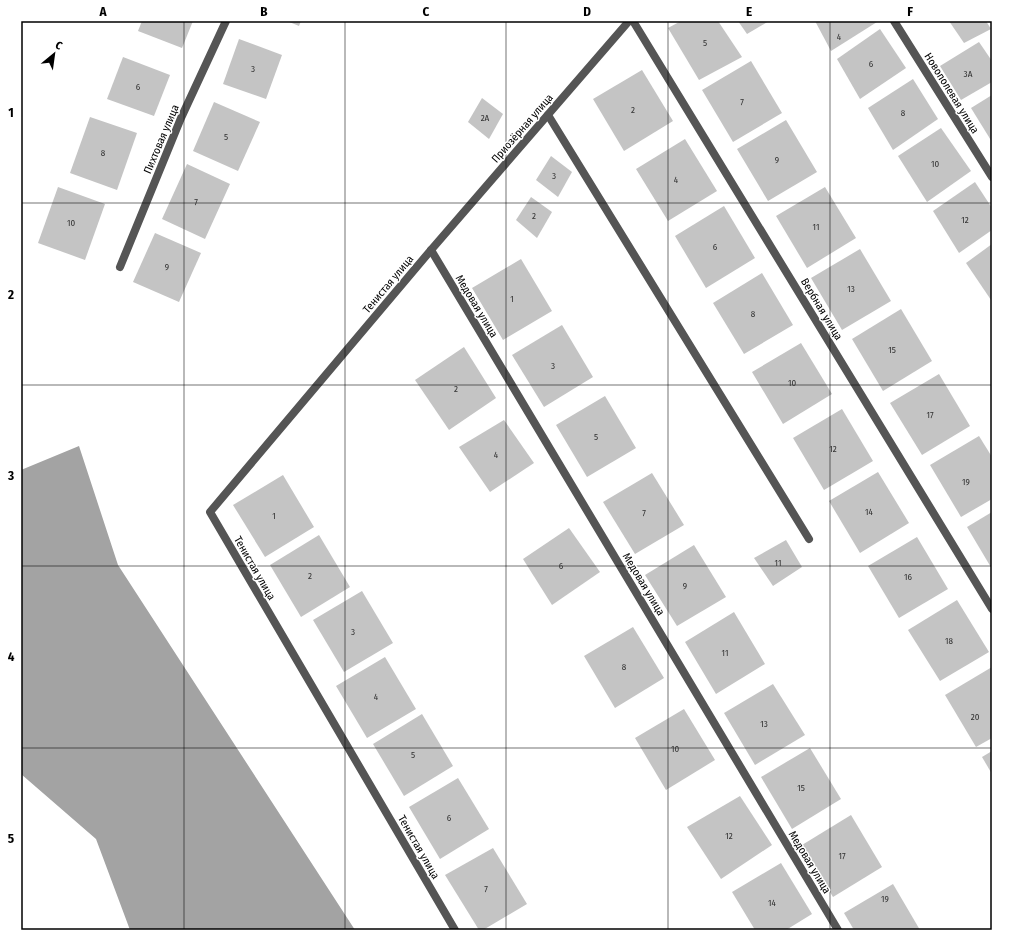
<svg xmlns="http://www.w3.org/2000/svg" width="1013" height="951" font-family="'Fira Sans Condensed',sans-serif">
  <rect width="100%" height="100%" fill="#fff"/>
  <path fill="#a3a3a3" d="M79,446L118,565L355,930H130L96,839L21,774V470Z"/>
  <g fill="#c4c4c4">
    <path d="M142,21H193L182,48L138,31Z"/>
    <path d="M287,21H301L299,26Z"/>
    <path d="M681,21H718L742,57L699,80L668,28Z"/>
    <path d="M738,21H769L747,34Z"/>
    <path d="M815,21H876L877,22L831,51Z"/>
    <path d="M949,21H986L991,29L964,43Z"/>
    <path d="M880,29L906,68L860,99L837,59Z"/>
    <path d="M239,39L282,55L266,99L223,84Z"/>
    <path d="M979,42L992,61V82L961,100L940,66Z"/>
    <path d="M123,57L170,75L154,116L107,99Z"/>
    <path d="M751,61L782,113L733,142L702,90Z"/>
    <path d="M642,70L673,121L624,151L593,99Z"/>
    <path d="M913,79L938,119L893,150L868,108Z"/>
    <path d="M992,95V142L971,108Z"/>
    <path d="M482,98L503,114L489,139L468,122Z"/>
    <path d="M214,102L260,122L238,171L193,151Z"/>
    <path d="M90,117L137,133L117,190L70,173Z"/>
    <path d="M786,120L817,172L768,201L737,149Z"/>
    <path d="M941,128L971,171L927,202L898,156Z"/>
    <path d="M685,139L717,191L668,221L636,169Z"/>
    <path d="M551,156L572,172L558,197L536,180Z"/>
    <path d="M187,164L230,184L205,239L162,219Z"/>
    <path d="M975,182L992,208V230L959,253L933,211Z"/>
    <path d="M58,187L105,204L85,260L38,243Z"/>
    <path d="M825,187L856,238L807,268L776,216Z"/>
    <path d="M531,197L552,212L537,238L516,220Z"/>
    <path d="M724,206L755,258L706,288L675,236Z"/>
    <path d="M155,233L201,253L179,302L133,282Z"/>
    <path d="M992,244V299L991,300L966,263Z"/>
    <path d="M860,249L891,301L842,330L811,278Z"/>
    <path d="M521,259L552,311L503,340L472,288Z"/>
    <path d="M762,273L793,325L744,354L713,303Z"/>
    <path d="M901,309L932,361L883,391L852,339Z"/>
    <path d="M562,325L593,377L544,407L512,355Z"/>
    <path d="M801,343L832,394L783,424L752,372Z"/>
    <path d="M464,347L496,398L449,430L415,380Z"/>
    <path d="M939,374L970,426L922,455L890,403Z"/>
    <path d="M605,396L636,448L587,477L556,425Z"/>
    <path d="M842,409L873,461L824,490L793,438Z"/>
    <path d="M504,420L534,463L490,492L459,447Z"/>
    <path d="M979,436L992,457V499L961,517L930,465Z"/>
    <path d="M878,472L909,523L860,553L829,501Z"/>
    <path d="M652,473L684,525L635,554L603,502Z"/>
    <path d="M283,475L314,527L265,557L233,505Z"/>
    <path d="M992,512V569L967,527Z"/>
    <path d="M569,528L600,572L552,605L523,559Z"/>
    <path d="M319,535L350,587L301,617L270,565Z"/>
    <path d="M917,537L948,589L899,618L868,566Z"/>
    <path d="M786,540L802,567L773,586L754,558Z"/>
    <path d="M694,545L726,597L677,626L645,575Z"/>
    <path d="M362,591L393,643L344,672L313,620Z"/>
    <path d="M957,600L989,652L940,681L908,630Z"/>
    <path d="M734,612L765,664L716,694L685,642Z"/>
    <path d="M633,627L664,678L615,708L584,656Z"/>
    <path d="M385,657L416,709L367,738L336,686Z"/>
    <path d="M992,667V738L976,747L945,695Z"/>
    <path d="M773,684L805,735L755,765L724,713Z"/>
    <path d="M684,709L715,760L666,790L635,738Z"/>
    <path d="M422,714L453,766L404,796L373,744Z"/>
    <path d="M810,748L841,799L792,829L761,777Z"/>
    <path d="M992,751V774L982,757Z"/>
    <path d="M458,778L489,829L440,859L409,807Z"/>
    <path d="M740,796L772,845L721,879L687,827Z"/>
    <path d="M851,815L882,867L833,897L802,845Z"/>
    <path d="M493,848L527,904L483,930H479L445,875Z"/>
    <path d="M781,863L812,914L786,930H755L732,892Z"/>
    <path d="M893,884L920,930H854L844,913Z"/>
  </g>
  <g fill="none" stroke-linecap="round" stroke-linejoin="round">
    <g stroke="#555" stroke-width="8">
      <path d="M633,21L992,609"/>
      <path d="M894,21L992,177"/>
      <path d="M548,115L809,539"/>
      <path d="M431,250L838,930"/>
      <path d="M120,267L181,118L226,21"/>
      <path d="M455,930L210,512L431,250L629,21"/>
    </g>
  </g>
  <path fill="none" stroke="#000" stroke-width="1" stroke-opacity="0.55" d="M184,21V930M345,21V930M506,21V930M668,21V930M830,21V930M21,203H992M21,385H992M21,566H992M21,748H992"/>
  <g text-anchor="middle" stroke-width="3" stroke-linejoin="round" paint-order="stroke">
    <g font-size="9" fill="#313131">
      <text x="839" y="40">4</text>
      <text x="705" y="46">5</text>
      <text x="871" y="67">6</text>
      <text x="253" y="72">3</text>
      <text x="968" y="77">3А</text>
      <text x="138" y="90">6</text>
      <text x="742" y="105">7</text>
      <text x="633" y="113">2</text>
      <text x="903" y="116">8</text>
      <text x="485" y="121">2А</text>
      <text x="226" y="140">5</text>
      <text x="103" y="156">8</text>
      <text x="777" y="163">9</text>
      <text x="935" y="167">10</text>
      <text x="554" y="179">3</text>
      <text x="676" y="183">4</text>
      <text x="196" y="205">7</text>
      <text x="534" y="219">2</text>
      <text x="965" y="223">12</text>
      <text x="71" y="226">10</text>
      <text x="816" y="230">11</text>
      <text x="715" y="250">6</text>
      <text x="167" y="270">9</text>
      <text x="851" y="292">13</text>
      <text x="512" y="302">1</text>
      <text x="753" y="317">8</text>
      <text x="892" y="353">15</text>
      <text x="553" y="369">3</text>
      <text x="792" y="386">10</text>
      <text x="456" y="392">2</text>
      <text x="930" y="418">17</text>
      <text x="596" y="440">5</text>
      <text x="833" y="452">12</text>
      <text x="496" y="458">4</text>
      <text x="966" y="485">19</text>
      <text x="869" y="515">14</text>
      <text x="644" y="516">7</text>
      <text x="274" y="519">1</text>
      <text x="778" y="566">11</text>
      <text x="561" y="569">6</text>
      <text x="310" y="579">2</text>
      <text x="908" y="580">16</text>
      <text x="685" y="589">9</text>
      <text x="353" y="635">3</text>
      <text x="949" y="644">18</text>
      <text x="725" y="656">11</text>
      <text x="624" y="670">8</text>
      <text x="376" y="700">4</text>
      <text x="975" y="720">20</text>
      <text x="764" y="727">13</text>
      <text x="675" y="752">10</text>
      <text x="413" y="758">5</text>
      <text x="801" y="791">15</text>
      <text x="449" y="821">6</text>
      <text x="729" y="839">12</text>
      <text x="842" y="859">17</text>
      <text x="486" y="892">7</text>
      <text x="885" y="902">19</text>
      <text x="772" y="906">14</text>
    </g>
    <g font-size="11" fill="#000" stroke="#fff">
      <text transform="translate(952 93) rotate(58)" y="4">Новополевая улица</text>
      <text transform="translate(522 128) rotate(-49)" y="4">Приозёрная улица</text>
      <text transform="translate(161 139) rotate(-67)" y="4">Пихтовая улица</text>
      <text transform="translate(388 284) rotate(-50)" y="4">Тенистая улица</text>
      <text transform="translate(477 306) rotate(59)" y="4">Медовая улица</text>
      <text transform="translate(822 309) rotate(59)" y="4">Вербная улица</text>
      <text transform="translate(255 568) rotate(60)" y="4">Тенистая улица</text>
      <text transform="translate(644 584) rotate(59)" y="4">Медовая улица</text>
      <text transform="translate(419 847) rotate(60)" y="4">Тенистая улица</text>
      <text transform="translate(810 862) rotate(59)" y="4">Медовая улица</text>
    </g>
  </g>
  <rect width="1013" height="951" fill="none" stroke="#ffffff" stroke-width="44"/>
  <g transform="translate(54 54) rotate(29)" stroke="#ffffff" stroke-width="3" paint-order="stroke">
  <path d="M0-3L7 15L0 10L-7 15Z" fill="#000000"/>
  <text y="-6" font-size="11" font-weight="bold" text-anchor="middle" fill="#000000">С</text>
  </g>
  <rect x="22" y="22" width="969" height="907" fill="none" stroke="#000" stroke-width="1.5"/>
  <g font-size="13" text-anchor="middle" font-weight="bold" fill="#000">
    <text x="103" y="16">A</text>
    <text x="264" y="16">B</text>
    <text x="426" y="16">C</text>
    <text x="587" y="16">D</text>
    <text x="749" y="16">E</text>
    <text x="910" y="16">F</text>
    <text x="11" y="117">1</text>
    <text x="11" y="299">2</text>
    <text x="11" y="480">3</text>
    <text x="11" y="661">4</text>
    <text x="11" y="843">5</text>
  </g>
</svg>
